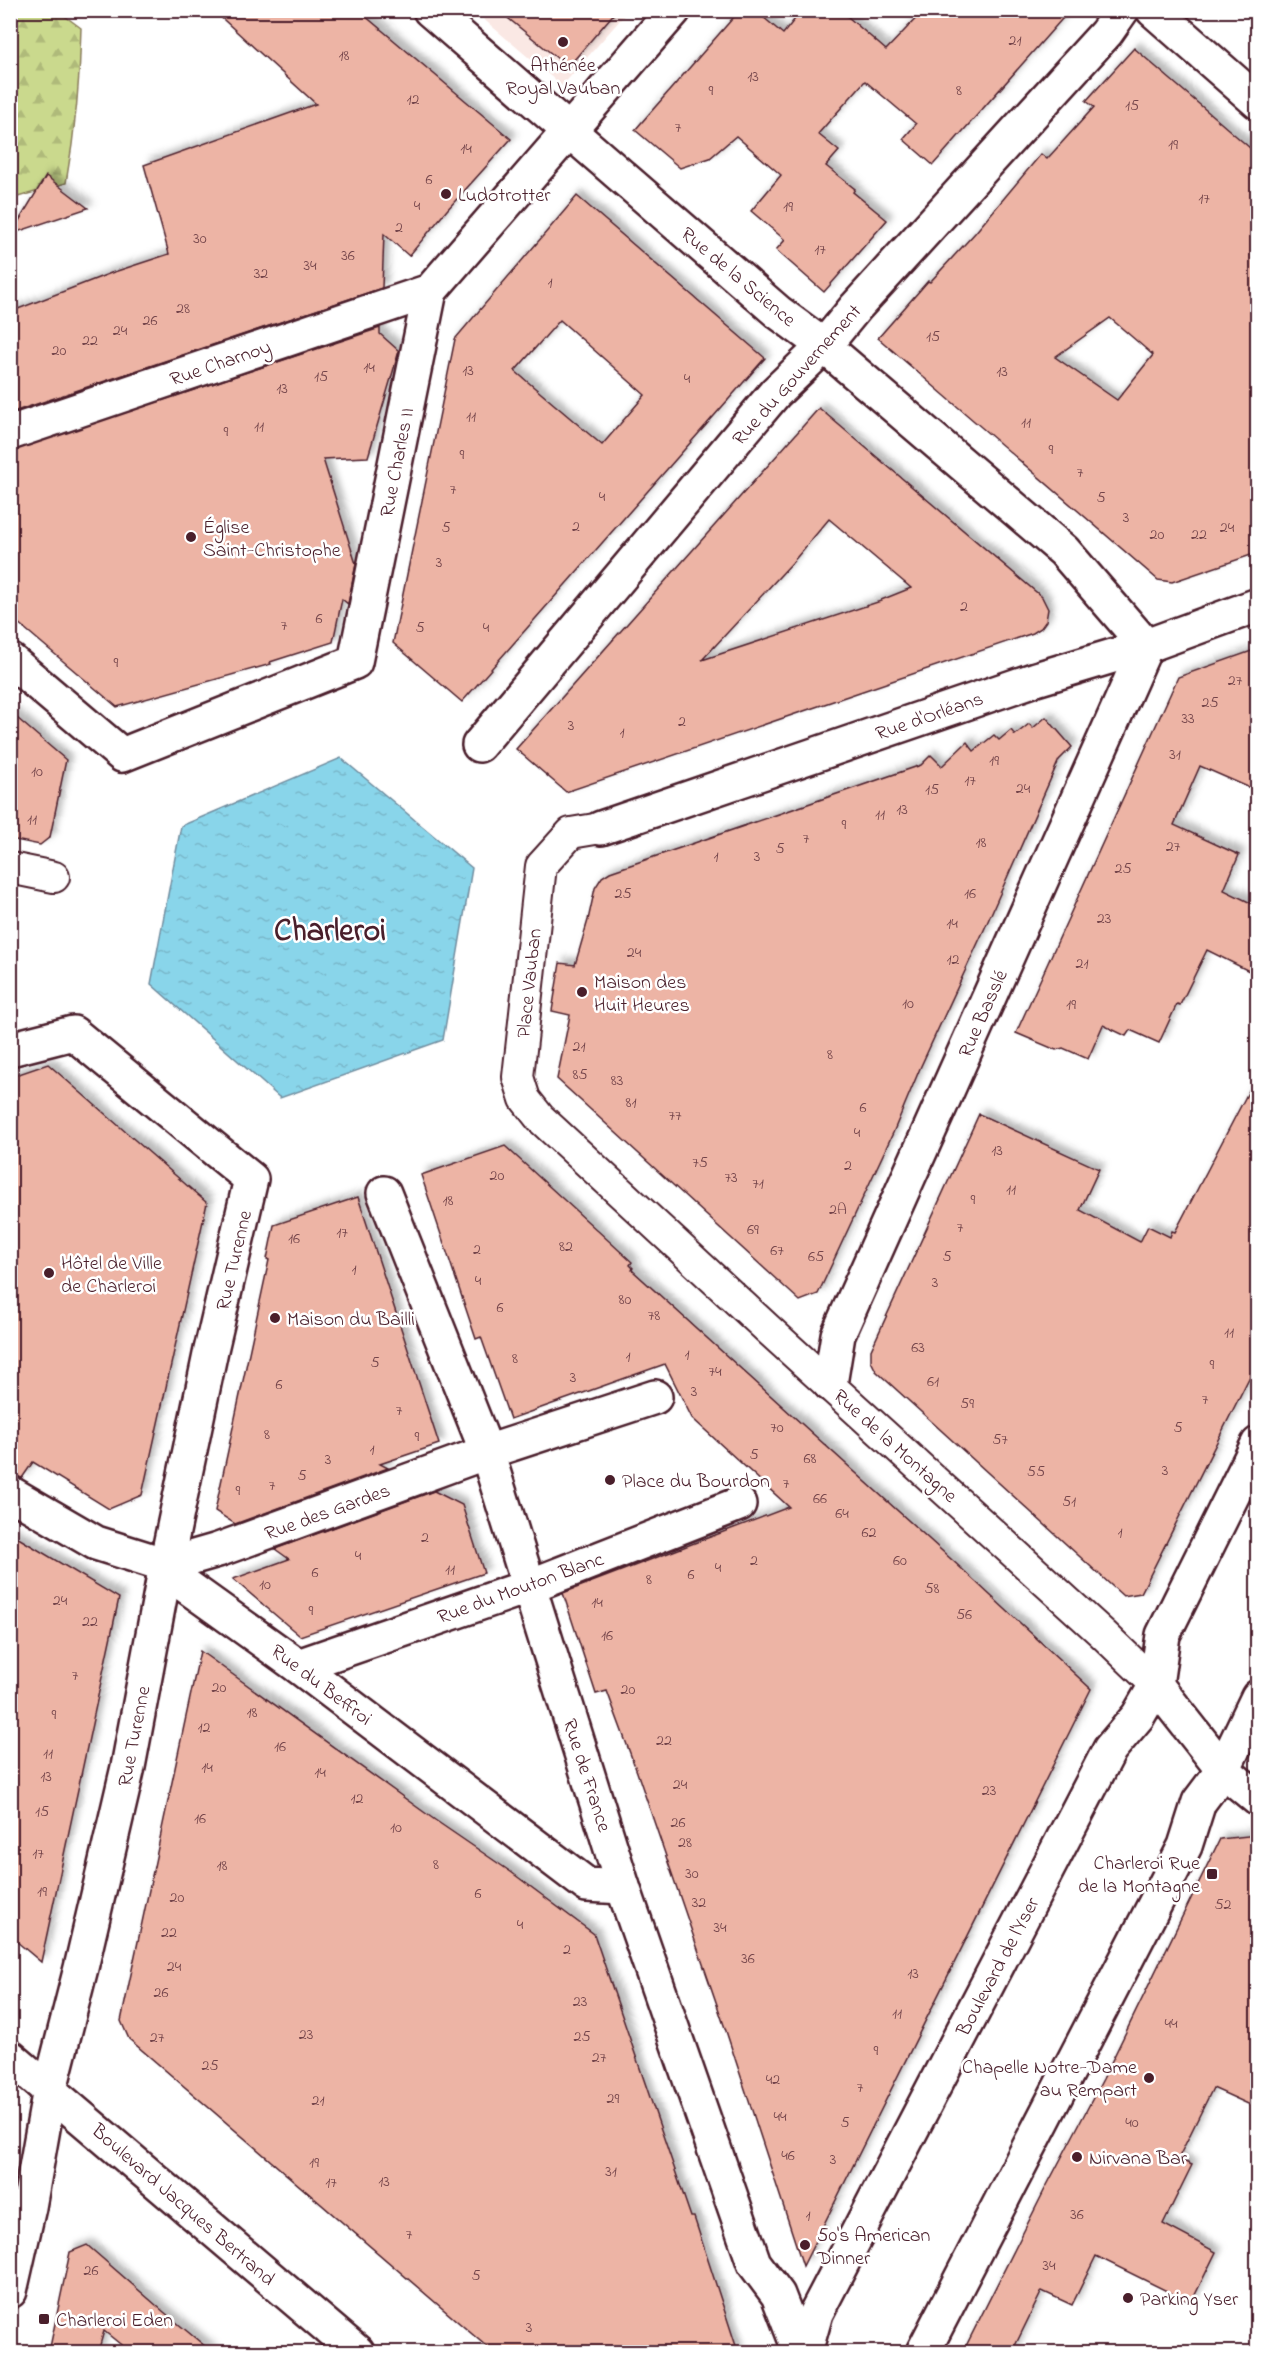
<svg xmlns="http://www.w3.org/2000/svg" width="1268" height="2363" font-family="'Indie Flower',sans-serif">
  <defs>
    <pattern id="forest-firs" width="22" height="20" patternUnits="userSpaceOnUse" patternTransform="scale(1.5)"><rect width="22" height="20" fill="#cad98d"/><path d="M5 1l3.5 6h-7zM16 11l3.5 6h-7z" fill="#afba7a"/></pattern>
    <pattern id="water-ripples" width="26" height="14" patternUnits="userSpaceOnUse" patternTransform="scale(1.5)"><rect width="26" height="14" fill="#89d5ea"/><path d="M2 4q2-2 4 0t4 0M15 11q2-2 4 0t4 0" fill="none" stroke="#78b6c9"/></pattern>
    <filter id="shadow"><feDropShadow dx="5.5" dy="-5.5" stdDeviation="3" flood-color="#0004"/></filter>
  </defs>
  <rect width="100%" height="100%" fill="#fff"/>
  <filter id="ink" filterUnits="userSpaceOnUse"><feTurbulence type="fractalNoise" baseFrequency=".0167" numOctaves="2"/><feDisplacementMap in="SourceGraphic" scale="12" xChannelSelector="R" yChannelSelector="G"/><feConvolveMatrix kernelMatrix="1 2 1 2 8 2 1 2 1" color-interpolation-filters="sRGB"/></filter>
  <g filter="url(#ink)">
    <path fill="#fae8e4" d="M474,11H628L562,86Z"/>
    <path fill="url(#forest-firs)" stroke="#8a7c5c" stroke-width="1.5" d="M11,11H58L81,28C80,80 75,132 66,183L11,199L10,57L13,54L11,47Z"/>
    <path fill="url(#water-ripples)" stroke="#708c9e" stroke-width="1.5" d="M341,758L472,868L443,1040L280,1098L151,984L181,826Z"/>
    <g fill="#edb4a5" stroke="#4a1f2b" stroke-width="1.5" fill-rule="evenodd" filter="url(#shadow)">
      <path d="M213,10H358L511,139L447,210L409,256L384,234L382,288L10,413V312L111,273L169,254L144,165L316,104Z"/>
      <path d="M498,10H617L568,67Z"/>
      <path d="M740,10H755L783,34L802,10H840L886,50L924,10H1070L933,165L903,139L916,124L865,81L818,134L839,151L826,166L855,189L853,192L887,220L824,292L776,250L785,240L751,211L781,175L736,136L710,158L680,168L635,130Z"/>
      <path d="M1134,48L1257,154V553L1172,582L1158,580L878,338L928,281L930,282L975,233L1041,154L1047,159L1094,107L1086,101ZM1110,318L1153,355L1117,400L1055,357Z"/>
      <path d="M46,176L88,208L11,234Z"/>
      <path d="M577,196L765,358L462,702L393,643L455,339ZM560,320L645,395L602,445L515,371Z"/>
      <path d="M380,328V334L399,351L368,457L323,459L356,564L348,604L342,599L333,642L270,662L271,664L117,707L10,616V451Z"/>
      <path d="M819,408L1042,597L1048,609L1046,621L1041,628L1033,633L566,792L516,749ZM829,519L911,588L881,600V601L702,660L792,563Z"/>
      <path d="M1257,649V791L1200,766L1174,825L1239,855L1224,890L1257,906V975L1207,950L1180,1005L1177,1004L1159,1043L1130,1030L1126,1036L1103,1025L1088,1059L1063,1048L1056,1050L1016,1033L1178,677Z"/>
      <path d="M10,712L66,760L50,837L40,845L10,839Z"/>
      <path d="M1046,717L1072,747L1059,760L984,930L921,1066L893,1133L818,1294L800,1301L557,1079L570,1015L552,1011L560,963L575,965L588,920L595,888L602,877L610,872L921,765L931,755L942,766L967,742L974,751L994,735L999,740L1011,730L1015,735L1029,724L1033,728Z"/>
      <path d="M48,1064L207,1203L142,1495L109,1509L33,1462L22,1478L10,1474V1077Z"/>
      <path d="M1257,1075V1362L1141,1593L1123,1596L876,1371L871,1361V1350L979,1114L1099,1169L1080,1210L1140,1242L1148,1226L1170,1237L1172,1231L1175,1232Z"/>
      <path d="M505,1146L632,1262L630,1265L633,1268L632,1270L962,1569L1091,1689L803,2266L726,2031L637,1772L607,1691L596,1694L563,1593L789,1507L692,1418L665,1364L510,1419L481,1337L476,1339L421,1175Z"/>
      <path d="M358,1197L439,1444L380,1464L388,1468L235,1524L215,1511L269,1260L267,1259L274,1225Z"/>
      <path d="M434,1491L462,1505L484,1573L300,1636L233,1579L289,1559L275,1549Z"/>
      <path d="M10,1533L119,1598L41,1962L10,1936Z"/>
      <path d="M200,1651L435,1820L511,1872L594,1934L691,2217H694L738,2352H493L129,2039L121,2021Z"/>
      <path d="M1257,1835V2108L1213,2088L1178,2159L1192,2165L1163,2224L1216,2252L1191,2303L1096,2256L1072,2305L1042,2291L1012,2352H963L1046,2187L1103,2079L1220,1839Z"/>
      <path d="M87,2245L164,2312L212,2352H130L104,2331L98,2352H49L70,2252Z"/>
    </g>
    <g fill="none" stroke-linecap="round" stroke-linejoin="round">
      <g stroke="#4a1f2b" stroke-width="34">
        <g id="pedestrian">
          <path d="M601,828L571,833L541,866L518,1077L525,1099L540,1118L770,1331L1103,1634L1156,1685"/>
          <path d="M10,868L54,877"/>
        </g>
      </g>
      <g stroke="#4a1f2b" stroke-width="38">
        <g id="minor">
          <path d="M430,10L778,312L824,346L1064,551L1146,646"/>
          <path d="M1153,10L1258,102"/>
          <path d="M10,433L430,291L674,10"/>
          <path d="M10,660L122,755L355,662L430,291"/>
          <path d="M479,745L775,393L824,346L856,307L1106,33L1122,10"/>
          <path d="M601,828L1036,679L1146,646L1258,605"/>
          <path d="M10,1049L73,1033L251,1179L211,1350L166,1565L128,1767L81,1968L50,2089L29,2207L10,2291"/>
          <path d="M384,1193L487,1452L623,1887L754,2263L778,2295L800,2352"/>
          <path d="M830,1384L838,1335L1146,646"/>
          <path d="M10,1493L96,1543L166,1565L185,1585L298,1666L587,1885L623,1887"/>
          <path d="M166,1565L218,1550L487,1452L655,1397"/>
          <path d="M298,1666L527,1587L739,1504"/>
          <path d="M1223,1770L1258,1799"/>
        </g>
      </g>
      <g stroke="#4a1f2b" stroke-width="38">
        <g id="tertiary">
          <path d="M1156,1685L1223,1770"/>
          <path d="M10,2057L357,2352"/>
          <path d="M805,2352L816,2313L1110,1749L1138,1716L1156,1685L1163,1635L1258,1444"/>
          <path d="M923,2352L1185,1846L1199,1802L1223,1770L1258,1697"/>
        </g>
      </g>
      <use href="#pedestrian" stroke="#fff" stroke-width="30"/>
      <use href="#minor" stroke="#fff" stroke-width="33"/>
      <use href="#tertiary" stroke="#fff" stroke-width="33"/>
    </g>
  </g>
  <g fill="#4a1f2b" stroke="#fff" stroke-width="2">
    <circle cx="563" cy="42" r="6"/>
    <circle cx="446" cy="194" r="6"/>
    <circle cx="191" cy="537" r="6"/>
    <circle cx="582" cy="992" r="6"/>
    <circle cx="49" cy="1273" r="6"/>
    <circle cx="275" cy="1318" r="6"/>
    <circle cx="610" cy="1480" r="6"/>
    <rect x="1206" y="1868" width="12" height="12" rx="3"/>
    <circle cx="1149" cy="2078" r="6"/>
    <circle cx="1077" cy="2157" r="6"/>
    <circle cx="805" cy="2245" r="6"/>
    <circle cx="1128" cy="2298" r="6"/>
    <rect x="38" y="2313" width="12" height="12" rx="3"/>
  </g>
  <g text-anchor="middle" stroke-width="5" stroke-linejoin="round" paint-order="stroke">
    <g font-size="16" fill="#73444a">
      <text x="1015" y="45">21</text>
      <text x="344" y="60">18</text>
      <text x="753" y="81">13</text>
      <text x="711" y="95">9</text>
      <text x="959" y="95">8</text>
      <text x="413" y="104">12</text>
      <text x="1132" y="110">15</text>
      <text x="678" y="132">7</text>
      <text x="1173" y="149">19</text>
      <text x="466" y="153">14</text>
      <text x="429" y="184">6</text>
      <text x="1204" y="203">17</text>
      <text x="417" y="210">4</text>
      <text x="788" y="211">19</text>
      <text x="399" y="232">2</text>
      <text x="200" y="243">30</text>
      <text x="820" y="254">17</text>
      <text x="348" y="260">36</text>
      <text x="310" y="270">34</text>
      <text x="261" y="278">32</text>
      <text x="550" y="287">1</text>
      <text x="183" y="313">28</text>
      <text x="150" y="325">26</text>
      <text x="120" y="335">24</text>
      <text x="933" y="341">15</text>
      <text x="90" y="345">22</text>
      <text x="59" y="355">20</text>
      <text x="369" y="372">14</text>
      <text x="468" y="375">13</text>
      <text x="1002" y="376">13</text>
      <text x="321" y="381">15</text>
      <text x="687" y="383">4</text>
      <text x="282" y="393">13</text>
      <text x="471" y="421">11</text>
      <text x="1026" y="427">11</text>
      <text x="259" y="431">11</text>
      <text x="226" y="436">9</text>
      <text x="1051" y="454">9</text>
      <text x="462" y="459">9</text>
      <text x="1080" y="477">7</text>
      <text x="453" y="494">7</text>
      <text x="602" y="501">4</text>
      <text x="1101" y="502">5</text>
      <text x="1126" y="522">3</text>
      <text x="576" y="531">2</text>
      <text x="446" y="532">5</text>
      <text x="1227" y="532">24</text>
      <text x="1157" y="539">20</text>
      <text x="1199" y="539">22</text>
      <text x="439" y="567">3</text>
      <text x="964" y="611">2</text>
      <text x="319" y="623">6</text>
      <text x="284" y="630">7</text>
      <text x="420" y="632">5</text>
      <text x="486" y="632">4</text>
      <text x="116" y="667">9</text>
      <text x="1235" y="685">27</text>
      <text x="1210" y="707">25</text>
      <text x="1188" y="723">33</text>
      <text x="682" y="726">2</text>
      <text x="571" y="730">3</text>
      <text x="622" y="737">1</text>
      <text x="1175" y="759">31</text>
      <text x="994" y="765">19</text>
      <text x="37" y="776">10</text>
      <text x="970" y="785">17</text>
      <text x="1023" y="793">24</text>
      <text x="932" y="794">15</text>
      <text x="902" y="814">13</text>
      <text x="880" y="819">11</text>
      <text x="32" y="824">11</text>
      <text x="844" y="829">9</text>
      <text x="806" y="843">7</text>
      <text x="981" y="847">18</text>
      <text x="1173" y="851">27</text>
      <text x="780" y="853">5</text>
      <text x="716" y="861">1</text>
      <text x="757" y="861">3</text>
      <text x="1123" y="873">25</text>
      <text x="623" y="898">25</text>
      <text x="970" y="898">16</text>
      <text x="1104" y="923">23</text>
      <text x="952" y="928">14</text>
      <text x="634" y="957">24</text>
      <text x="953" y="964">12</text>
      <text x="1082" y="968">21</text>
      <text x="908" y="1008">10</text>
      <text x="1071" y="1009">19</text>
      <text x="579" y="1051">21</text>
      <text x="830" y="1059">8</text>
      <text x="580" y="1079">85</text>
      <text x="617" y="1085">83</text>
      <text x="631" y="1107">81</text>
      <text x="863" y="1112">6</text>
      <text x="675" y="1120">77</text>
      <text x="857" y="1137">4</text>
      <text x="997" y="1155">13</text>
      <text x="700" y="1167">75</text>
      <text x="848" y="1170">2</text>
      <text x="497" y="1180">20</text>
      <text x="731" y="1182">73</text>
      <text x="758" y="1188">71</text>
      <text x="1011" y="1194">11</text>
      <text x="973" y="1204">9</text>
      <text x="448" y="1205">18</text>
      <text x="838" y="1214">2A</text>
      <text x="960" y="1232">7</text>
      <text x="753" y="1234">69</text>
      <text x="342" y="1237">17</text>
      <text x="294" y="1243">16</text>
      <text x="566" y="1251">82</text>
      <text x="477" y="1254">2</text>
      <text x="777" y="1255">67</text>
      <text x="816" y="1261">65</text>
      <text x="947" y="1261">5</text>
      <text x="354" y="1274">1</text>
      <text x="478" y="1285">4</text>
      <text x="935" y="1287">3</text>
      <text x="625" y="1304">80</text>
      <text x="500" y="1312">6</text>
      <text x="654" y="1320">78</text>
      <text x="1229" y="1337">11</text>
      <text x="918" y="1352">63</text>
      <text x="687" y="1359">1</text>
      <text x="628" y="1361">1</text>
      <text x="515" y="1363">8</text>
      <text x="375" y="1367">5</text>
      <text x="1212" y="1369">9</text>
      <text x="715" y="1376">74</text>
      <text x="573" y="1382">3</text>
      <text x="933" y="1386">61</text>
      <text x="279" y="1389">6</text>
      <text x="694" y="1396">3</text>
      <text x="1205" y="1404">7</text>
      <text x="967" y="1408">59</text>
      <text x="399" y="1415">7</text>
      <text x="777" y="1432">70</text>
      <text x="1178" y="1432">5</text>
      <text x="267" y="1439">8</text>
      <text x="417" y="1441">9</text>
      <text x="1000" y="1444">57</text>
      <text x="372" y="1454">1</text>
      <text x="754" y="1459">5</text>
      <text x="810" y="1463">68</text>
      <text x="328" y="1464">3</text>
      <text x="1165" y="1475">3</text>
      <text x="1036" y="1476">55</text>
      <text x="302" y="1480">5</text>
      <text x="786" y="1488">7</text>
      <text x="272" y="1490">7</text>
      <text x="238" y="1495">9</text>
      <text x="820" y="1503">66</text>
      <text x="1069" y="1506">51</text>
      <text x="842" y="1518">64</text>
      <text x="869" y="1537">62</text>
      <text x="1120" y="1537">1</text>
      <text x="425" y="1542">2</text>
      <text x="358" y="1560">4</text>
      <text x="754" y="1565">2</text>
      <text x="900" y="1565">60</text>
      <text x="718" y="1572">4</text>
      <text x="450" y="1574">11</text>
      <text x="315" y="1577">6</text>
      <text x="691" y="1579">6</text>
      <text x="649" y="1584">8</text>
      <text x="265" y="1589">10</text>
      <text x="932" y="1593">58</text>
      <text x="60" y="1605">24</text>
      <text x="597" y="1607">14</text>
      <text x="311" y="1615">9</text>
      <text x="964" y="1619">56</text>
      <text x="90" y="1626">22</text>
      <text x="607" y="1640">16</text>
      <text x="75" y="1680">7</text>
      <text x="219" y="1692">20</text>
      <text x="628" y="1694">20</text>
      <text x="252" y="1717">18</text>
      <text x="54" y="1719">9</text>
      <text x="204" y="1732">12</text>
      <text x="664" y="1745">22</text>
      <text x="280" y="1751">16</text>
      <text x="48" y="1758">11</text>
      <text x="207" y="1772">14</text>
      <text x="320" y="1777">14</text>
      <text x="46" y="1781">13</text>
      <text x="680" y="1789">24</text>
      <text x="989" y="1795">23</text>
      <text x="357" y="1803">12</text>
      <text x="42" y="1816">15</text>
      <text x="200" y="1823">16</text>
      <text x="678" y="1827">26</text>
      <text x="396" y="1832">10</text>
      <text x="685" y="1847">28</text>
      <text x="38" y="1858">17</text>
      <text x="436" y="1869">8</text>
      <text x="222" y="1870">18</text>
      <text x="692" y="1878">30</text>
      <text x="42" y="1896">19</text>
      <text x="478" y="1898">6</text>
      <text x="177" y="1902">20</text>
      <text x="699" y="1907">32</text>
      <text x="1223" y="1909">52</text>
      <text x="520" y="1929">4</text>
      <text x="720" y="1932">34</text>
      <text x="169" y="1937">22</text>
      <text x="567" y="1954">2</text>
      <text x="748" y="1963">36</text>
      <text x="174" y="1971">24</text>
      <text x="913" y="1978">13</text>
      <text x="161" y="1997">26</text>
      <text x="580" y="2006">23</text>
      <text x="897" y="2018">11</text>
      <text x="1171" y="2028">44</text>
      <text x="306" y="2039">23</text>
      <text x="582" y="2041">25</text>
      <text x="157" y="2042">27</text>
      <text x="876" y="2055">9</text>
      <text x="599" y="2062">27</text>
      <text x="210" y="2070">25</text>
      <text x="773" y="2084">42</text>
      <text x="860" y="2092">7</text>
      <text x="613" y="2103">29</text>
      <text x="318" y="2105">21</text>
      <text x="780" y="2121">44</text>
      <text x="845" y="2127">5</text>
      <text x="1132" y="2127">40</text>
      <text x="788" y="2160">46</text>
      <text x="833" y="2164">3</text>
      <text x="314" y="2167">19</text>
      <text x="611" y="2176">31</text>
      <text x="384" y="2186">13</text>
      <text x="331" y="2187">17</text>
      <text x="1077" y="2219">36</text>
      <text x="808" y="2220">1</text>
      <text x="409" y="2239">7</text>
      <text x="1049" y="2270">34</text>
      <text x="91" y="2275">26</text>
      <text x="476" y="2280">5</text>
      <text x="529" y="2332">3</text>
    </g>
    <g font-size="20" fill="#4a1f2b" stroke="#fff" text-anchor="start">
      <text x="563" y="71" text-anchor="middle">Athénée<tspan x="563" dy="23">Royal Vauban</tspan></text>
      <text x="458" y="201">Ludotrotter</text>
      <text x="203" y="533">Église<tspan x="203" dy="23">Saint-Christophe</tspan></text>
      <text x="594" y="988">Maison des<tspan x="594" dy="23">Huit Heures</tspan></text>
      <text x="61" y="1269">Hôtel de Ville<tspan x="61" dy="23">de Charleroi</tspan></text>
      <text x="287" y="1325">Maison du Bailli</text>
      <text x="622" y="1487">Place du Bourdon</text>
      <text x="1200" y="1869" text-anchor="end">Charleroi Rue<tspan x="1200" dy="23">de la Montagne</tspan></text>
      <text x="1137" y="2073" text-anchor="end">Chapelle Notre-Dame<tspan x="1137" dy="23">au Rempart</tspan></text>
      <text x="1089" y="2164">Nirvana Bar</text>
      <text x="817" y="2241">50's American<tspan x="817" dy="23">Dinner</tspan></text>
      <text x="1140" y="2305">Parking Yser</text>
      <text x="56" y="2326">Charleroi Eden</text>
    </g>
    <g font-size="20" fill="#4a1f2b" stroke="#fff">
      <text transform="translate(739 276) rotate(40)" y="7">Rue de la Science</text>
      <text transform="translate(220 362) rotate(-19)" y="7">Rue Charnoy</text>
      <text transform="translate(796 374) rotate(-48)" y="7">Rue du Gouvernement</text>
      <text transform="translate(396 462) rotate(-79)" y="7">Rue Charles II</text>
      <text transform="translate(929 715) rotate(-19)" y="7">Rue d'Orléans</text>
      <text transform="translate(528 983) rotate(-84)" y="7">Place Vauban</text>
      <text transform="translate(982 1013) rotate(-66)" y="7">Rue Basslé</text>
      <text transform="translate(233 1260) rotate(-77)" y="7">Rue Turenne</text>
      <text transform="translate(896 1445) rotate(42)" y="7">Rue de la Montagne</text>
      <text transform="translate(327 1511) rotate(-20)" y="7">Rue des Gardes</text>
      <text transform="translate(520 1587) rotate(-20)" y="7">Rue du Mouton Blanc</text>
      <text transform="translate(322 1684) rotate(37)" y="7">Rue du Beffroi</text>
      <text transform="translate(133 1736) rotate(-79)" y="7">Rue Turenne</text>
      <text transform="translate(588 1775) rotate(72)" y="7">Rue de France</text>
      <text transform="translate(997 1966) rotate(-62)" y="7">Boulevard de l'Yser</text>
      <text transform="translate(184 2204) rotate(41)" y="7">Boulevard Jacques Bertrand</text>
    </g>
    <g font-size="32" font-weight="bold" fill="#4a1f2b" stroke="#fff">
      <text x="330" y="940">Charleroi</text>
    </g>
  </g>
  <rect width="1268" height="2363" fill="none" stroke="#fff" stroke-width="36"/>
  <rect x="18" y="18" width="1232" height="2327" fill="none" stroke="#4a1f2b" stroke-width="2" filter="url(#ink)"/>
</svg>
